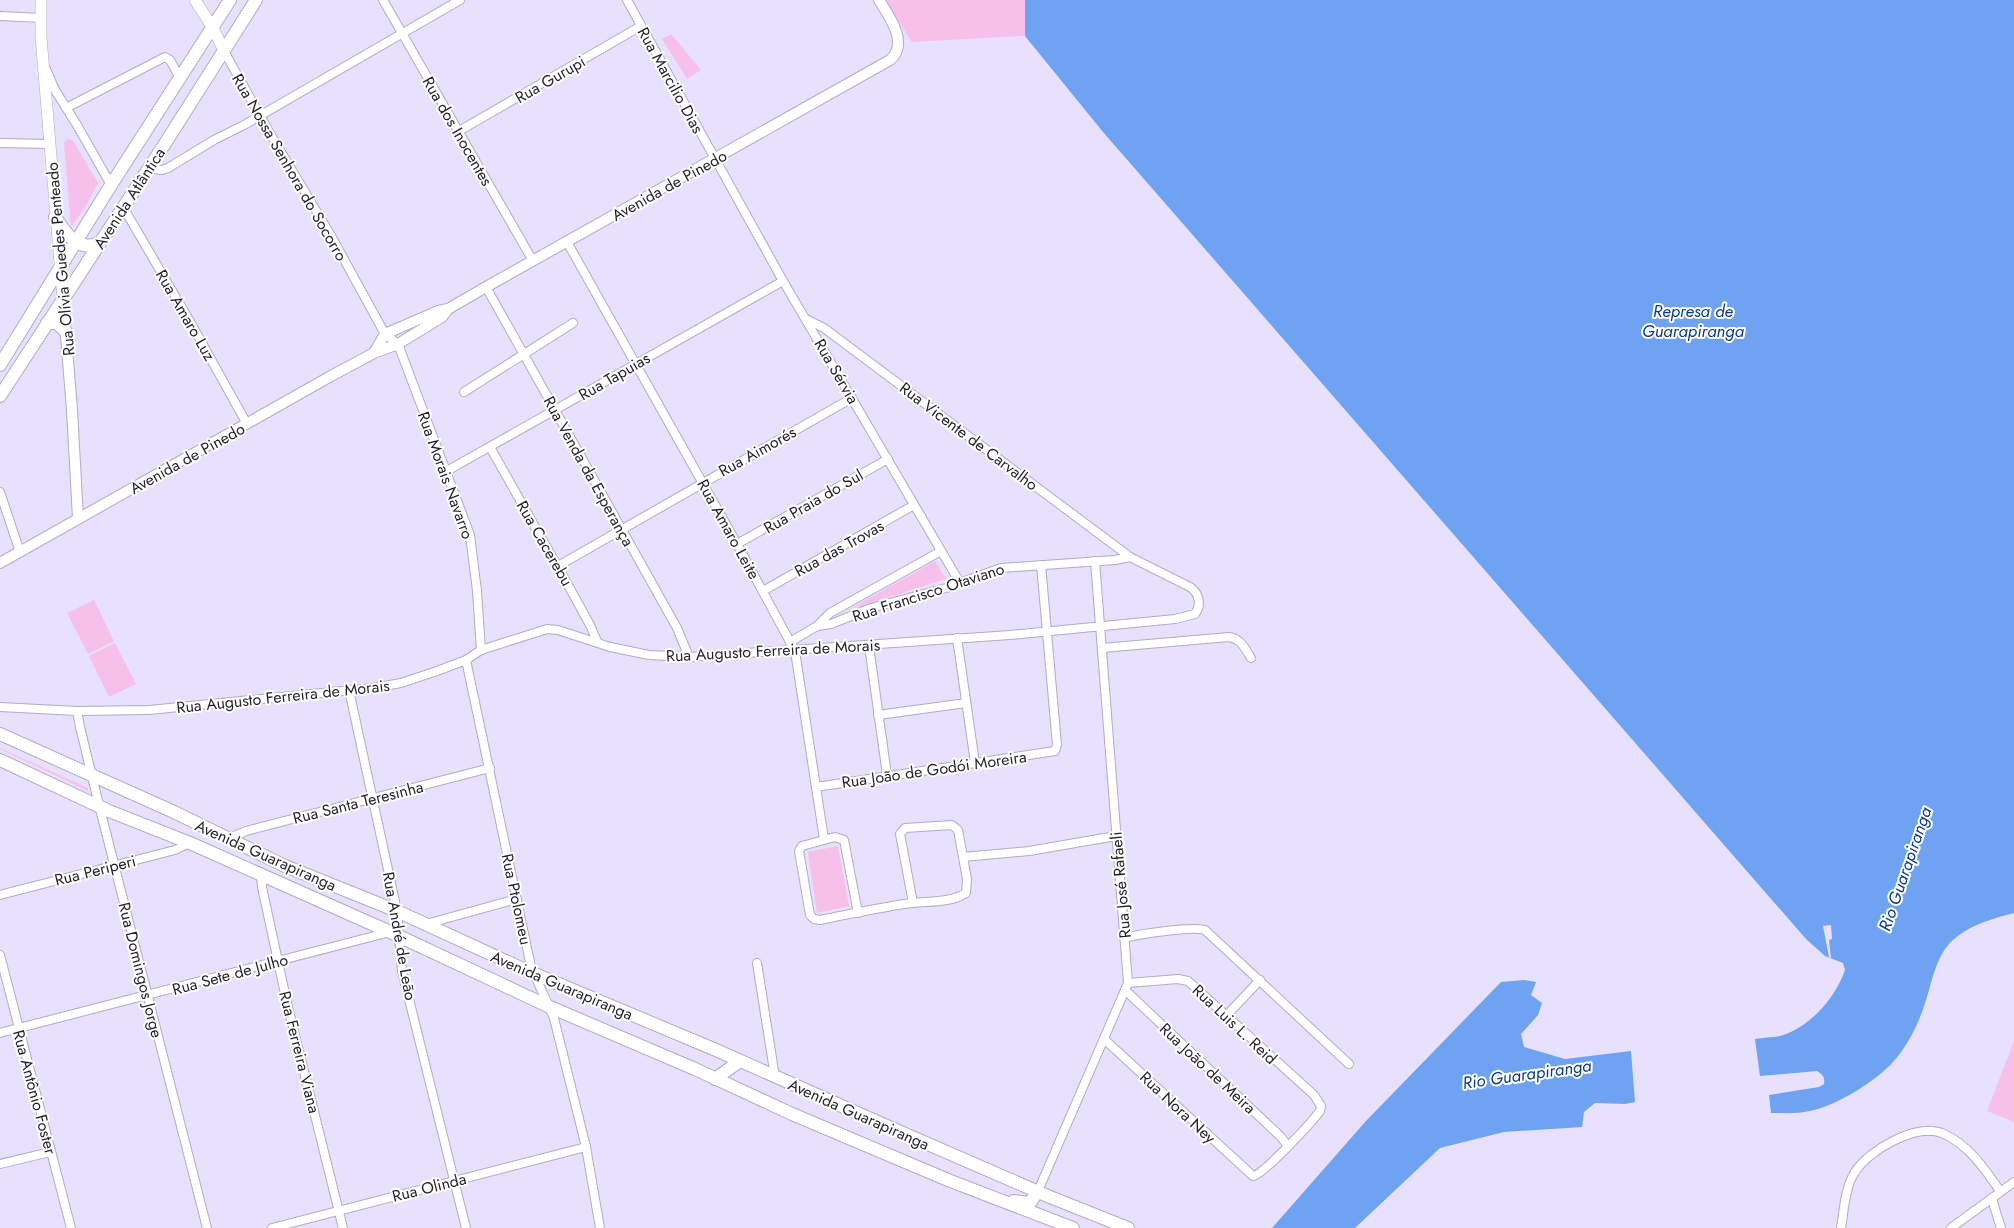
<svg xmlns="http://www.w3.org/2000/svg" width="2014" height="1228" font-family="Jost,sans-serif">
  <rect width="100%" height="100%" fill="#e7e1fd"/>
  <g fill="#f6c0eb">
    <path d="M885,0H1056L1053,70L1025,36L912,42Z"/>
    <path d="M671,34L701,70L687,79L662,39Z"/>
    <path d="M67,139L73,140L98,183L86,206L71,227L64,143Z"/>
    <path d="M935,561L946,579L848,610Z"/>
    <path d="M94,600L114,641L88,654L67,613Z"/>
    <path d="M115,643L136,684L109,697L89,656Z"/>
    <path d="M0,748L88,788V791L0,749Z"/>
    <path d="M838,846L849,906L817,913L808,852Z"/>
    <path d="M2014,1041V1122L1987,1111Z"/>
  </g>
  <g fill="#6fa3f2">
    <path d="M1025,0H2014V913C1991,919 1966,926 1949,944C1934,961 1931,988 1923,1009C1917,1027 1906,1048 1893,1062C1876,1081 1836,1106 1810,1111C1798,1114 1783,1113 1771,1113L1769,1095L1819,1087L1824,1084C1825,1077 1823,1075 1817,1071L1760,1076L1755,1039C1765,1037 1777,1038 1786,1034C1812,1024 1836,997 1845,970L1843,963L1825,956L1806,939L1103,132L1025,36Z"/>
    <path d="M1524,980L1536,982L1531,995L1542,1003L1538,1015L1521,1034L1524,1047L1565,1059L1631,1051L1635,1102L1625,1104L1595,1103L1584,1112L1582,1127L1504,1132L1440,1148L1355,1228H1272L1366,1121L1501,982Z"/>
  </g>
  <path fill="#e7e1fd" d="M1831,925L1832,939L1829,940L1831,958L1829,957L1823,926Z"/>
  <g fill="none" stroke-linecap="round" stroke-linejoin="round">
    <g stroke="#b1aaca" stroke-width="10">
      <g id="minor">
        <path d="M383,0L533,261"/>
        <path d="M627,0L783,281L960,583"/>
        <path d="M0,16L41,18"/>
        <path d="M224,51L268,130L330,234L385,334L398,344L470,535L477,591L481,650"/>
        <path d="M46,69L55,90L77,125L111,185"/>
        <path d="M66,108L165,57L170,60L180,78"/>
        <path d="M459,131L641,26"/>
        <path d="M0,143L50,144"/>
        <path d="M148,168L162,170L168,168L214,140L244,125L460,0"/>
        <path d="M123,207L188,318L247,424"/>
        <path d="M567,242L737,544L795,651L824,839"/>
        <path d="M486,287L677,628L689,657"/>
        <path d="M806,319L824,328L1130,557"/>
        <path d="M464,392L573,323"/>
        <path d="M490,447L573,594L590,625L597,641"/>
        <path d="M445,472L783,281"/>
        <path d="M0,492L20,552"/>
        <path d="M737,544L888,459"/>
        <path d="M558,566L852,398"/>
        <path d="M763,591L914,505"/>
        <path d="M817,626L830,613L941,551"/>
        <path d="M957,638L975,763"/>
        <path d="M869,646L887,775"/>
        <path d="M1102,648L1229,637C1241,639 1245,648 1251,658"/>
        <path d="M466,660L531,967L554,1018L586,1147L600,1228"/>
        <path d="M349,690L397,911L402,971L466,1228"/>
        <path d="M0,707L77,711L149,710L373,688L401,683L437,671L466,660L481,650L547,629L558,630L610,647L649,655L689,657L1010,635L1175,619L1195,614C1202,605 1199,593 1190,587L1130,557L1115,560L1001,568L946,588L871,608L831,624L817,626L790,642"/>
        <path d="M77,711L80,727L99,805L207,1228"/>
        <path d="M878,715L966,703"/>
        <path d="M816,787L1055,751L1057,745L1041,565"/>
        <path d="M227,839L246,831L490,768"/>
        <path d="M963,857L1029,851L1116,836"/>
        <path d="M261,875L262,887L287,1003L343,1228"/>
        <path d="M0,895L175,850L190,843"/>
        <path d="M858,913L844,840L835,837L802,846L799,851L810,915L814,919L820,920C851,914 881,907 912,903C930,901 950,903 966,893L967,879L958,830L952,825L905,828L900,834L913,903"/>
        <path d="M426,924L517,899"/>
        <path d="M1124,938C1140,934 1192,926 1205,930L1349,1064"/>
        <path d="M0,955L71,1228"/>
        <path d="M757,963L775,1077"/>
        <path d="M1126,991L1280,1136L1288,1146"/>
        <path d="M1226,1016L1260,980"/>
        <path d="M0,1033L390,932"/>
        <path d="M1104,1039L1253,1176C1261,1177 1313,1121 1320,1111L1321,1106L1314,1095L1188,981L1178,979L1128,983"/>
        <path d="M0,1164L50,1152"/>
        <path d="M1038,1191L1128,983L1095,561"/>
        <path d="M1992,1199L2001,1228"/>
        <path d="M272,1228L586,1147"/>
        <path d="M1841,1228C1844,1210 1845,1187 1855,1172C1869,1150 1916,1123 1942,1133C1968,1144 1985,1169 2000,1191"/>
        <path d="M1951,1228L2014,1182"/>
      </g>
    </g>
    <g stroke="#b1aaca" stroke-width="12">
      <g id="tertiary">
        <path d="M63,299L72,410L78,518"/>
        <path d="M374,353L385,334L438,311L448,309"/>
        <path d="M0,563L331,376L374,353L398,344L442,317L448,309L486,287L890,60C909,44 890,17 879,0"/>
      </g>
    </g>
    <g stroke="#b1aaca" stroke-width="12">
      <g id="secondary">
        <path d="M41,0V37L63,299"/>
        <path d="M195,0L213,28L224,51"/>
      </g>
    </g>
    <g stroke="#b1aaca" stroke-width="14">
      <g id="primary">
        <path d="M55,217C65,232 78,253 99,243"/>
        <path d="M47,323H57L66,332"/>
        <path d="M0,365L111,185L230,0"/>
        <path d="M0,396L166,142L256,0"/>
        <path d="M0,734L174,812L285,866L397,911L523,969L716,1050L882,1124L1050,1197L1128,1228"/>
        <path d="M0,760L109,811L190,843L390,932L550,1007L695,1069L792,1114L948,1180L1073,1228"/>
        <path d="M715,1079L740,1061"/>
        <path d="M1014,1201L1030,1203L1038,1191"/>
      </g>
    </g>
    <use href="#minor" stroke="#fff" stroke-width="8"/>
    <use href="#tertiary" stroke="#fff" stroke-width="10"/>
    <use href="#secondary" stroke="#fff" stroke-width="11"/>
    <use href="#primary" stroke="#fff" stroke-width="12"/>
  </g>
  <g text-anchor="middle" stroke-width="4" stroke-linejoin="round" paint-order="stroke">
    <g font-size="16" fill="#221f2b" stroke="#fff">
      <text transform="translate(550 79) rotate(-30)" y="6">Rua Gurupi</text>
      <text transform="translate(671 80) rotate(61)" y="6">Rua Marcilio Dias</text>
      <text transform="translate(458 131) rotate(60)" y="6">Rua dos Inocentes</text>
      <text transform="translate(290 167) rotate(60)" y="6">Rua Nossa Senhora do Socorro</text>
      <text transform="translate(669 185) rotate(-29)" y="6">Avenida de Pinedo</text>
      <text transform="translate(129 198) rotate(-57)" y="6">Avenida Atlântica</text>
      <text transform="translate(60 259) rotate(-95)" y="6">Rua Olívia Guedes Penteado</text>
      <text transform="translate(186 315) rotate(60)" y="6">Rua Amaro Luz</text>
      <text transform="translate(837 371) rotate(60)" y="6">Rua Sérvia</text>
      <text transform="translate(614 376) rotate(-30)" y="6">Rua Tapuias</text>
      <text transform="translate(969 436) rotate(37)" y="6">Rua Vicente de Carvalho</text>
      <text transform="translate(757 451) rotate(-29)" y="6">Rua Aimorés</text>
      <text transform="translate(187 458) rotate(-29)" y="6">Avenida de Pinedo</text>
      <text transform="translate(589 471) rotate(61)" y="6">Rua Venda da Esperança</text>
      <text transform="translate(446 475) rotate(70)" y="6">Rua Morais Navarro</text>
      <text transform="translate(813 501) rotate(-30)" y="6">Rua Praia do Sul</text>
      <text transform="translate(729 529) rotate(61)" y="6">Rua Amaro Leite</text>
      <text transform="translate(545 543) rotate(60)" y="6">Rua Cacerebu</text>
      <text transform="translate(839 548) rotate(-29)" y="6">Rua das Trovas</text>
      <text transform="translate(928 592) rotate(-18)" y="6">Rua Francisco Otaviano</text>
      <text transform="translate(773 650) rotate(-3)" y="6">Rua Augusto Ferreira de Morais</text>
      <text transform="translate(283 696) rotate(-6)" y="6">Rua Augusto Ferreira de Morais</text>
      <text transform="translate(934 769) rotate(-8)" y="6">Rua João de Godói Moreira</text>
      <text transform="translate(358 802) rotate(-14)" y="6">Rua Santa Teresinha</text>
      <text transform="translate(266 855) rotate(24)" y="6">Avenida Guarapiranga</text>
      <text transform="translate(95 870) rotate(-14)" y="6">Rua Periperi</text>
      <text transform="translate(1120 885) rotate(-95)" y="6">Rua José Rafaeli</text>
      <text transform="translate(517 899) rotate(78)" y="6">Rua Ptolomeu</text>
      <text transform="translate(400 936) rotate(80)" y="6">Rua André de Leão</text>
      <text transform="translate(141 970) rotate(76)" y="6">Rua Domingos Jorge</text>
      <text transform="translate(230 974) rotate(-15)" y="6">Rua Sete de Julho</text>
      <text transform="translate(562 985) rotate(23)" y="6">Avenida Guarapiranga</text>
      <text transform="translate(1235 1024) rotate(43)" y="6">Rua Luis L. Reid</text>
      <text transform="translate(300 1052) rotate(76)" y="6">Rua Ferreira Viana</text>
      <text transform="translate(1208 1068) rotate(43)" y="6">Rua João de Meira</text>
      <text transform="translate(35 1092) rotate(75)" y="6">Rua Antônio Foster</text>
      <text transform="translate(1178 1107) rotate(43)" y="6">Rua Nora Ney</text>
      <text transform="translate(859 1114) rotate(24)" y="6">Avenida Guarapiranga</text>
      <text transform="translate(429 1187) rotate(-14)" y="6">Rua Olinda</text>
    </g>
    <g font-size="17" font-style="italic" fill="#093c80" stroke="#fff">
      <text x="1693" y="317">Represa de<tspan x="1693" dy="20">Guarapiranga</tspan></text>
      <text transform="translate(1905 869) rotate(-71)" y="6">Rio Guarapiranga</text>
      <text transform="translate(1527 1074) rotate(-8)" y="6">Rio Guarapiranga</text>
    </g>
  </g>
</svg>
